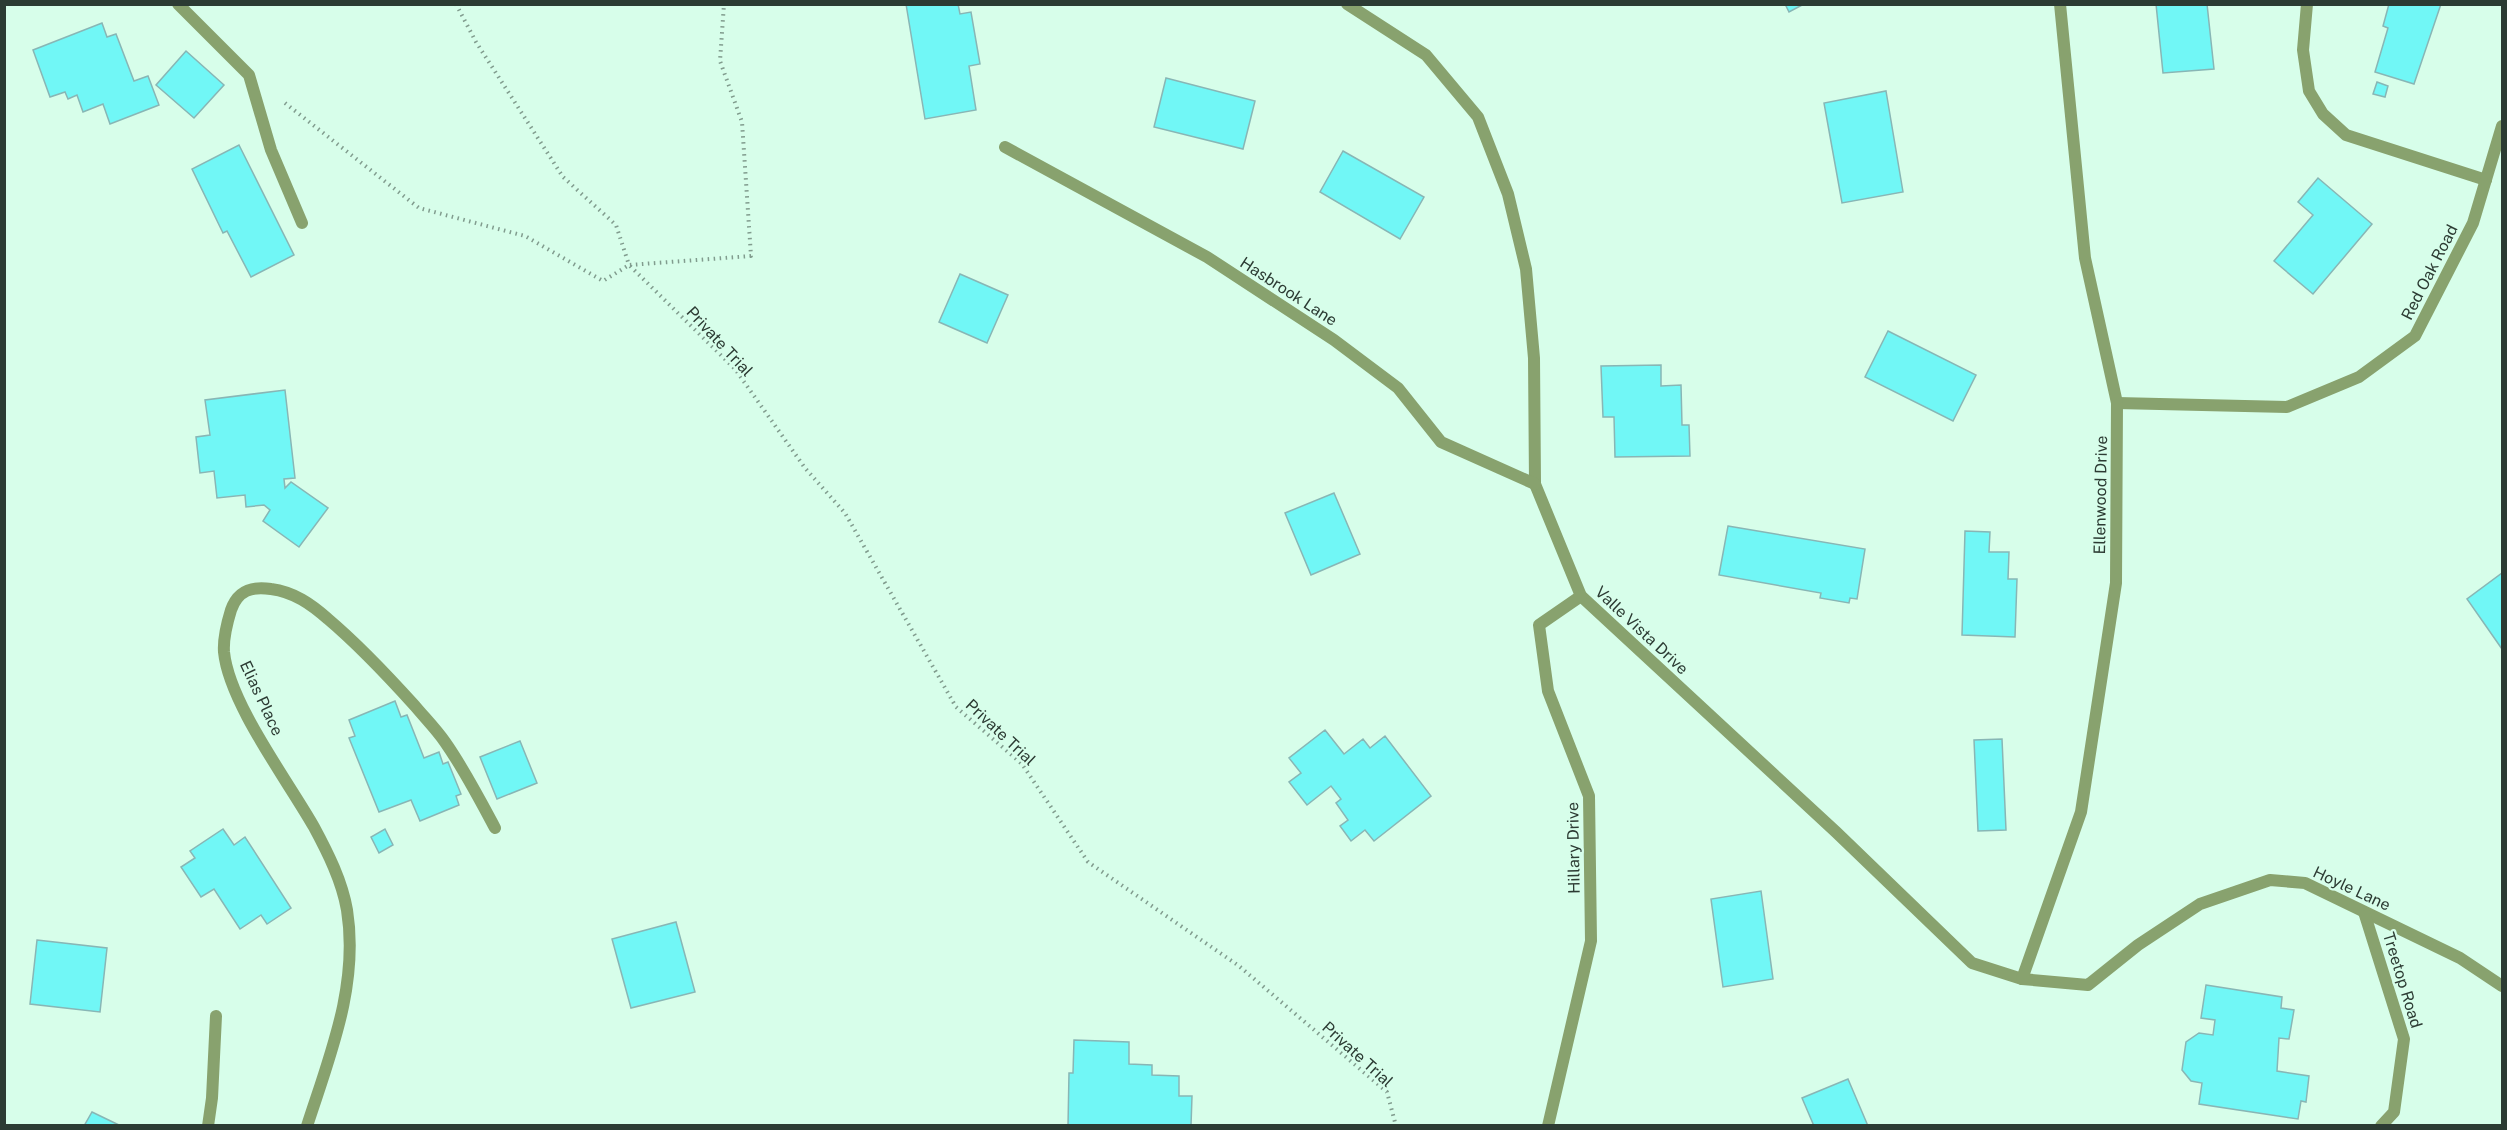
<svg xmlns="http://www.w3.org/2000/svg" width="2507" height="1130" font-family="'Public Sans',sans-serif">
  <rect width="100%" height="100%" fill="#d7feea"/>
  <g fill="#71f7f6" stroke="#88b6b5" stroke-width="1.5">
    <path d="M906,4H958L960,14L971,12L980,64L969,66L976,110L925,119Z"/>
    <path d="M1785,4H1804L1789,12Z"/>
    <path d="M2156,4H2207L2214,69L2163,73Z"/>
    <path d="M2389,4H2441L2414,84L2375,72L2388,28L2383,26Z"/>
    <path d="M102,23L107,37L116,34L134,81L148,76L159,105L110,124L103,104L83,112L77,95L68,99L65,92L50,97L33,50Z"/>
    <path d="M186,51L224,85L194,118L156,85Z"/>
    <path d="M1166,78L1255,101L1243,149L1154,127Z"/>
    <path d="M2377,82L2388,86L2385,97L2373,94Z"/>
    <path d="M1886,91L1903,192L1842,203L1824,103Z"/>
    <path d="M239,145L294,255L251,277L227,231L223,233L192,169Z"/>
    <path d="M1343,151L1424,197L1400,239L1320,192Z"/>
    <path d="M2318,178L2372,224L2313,294L2274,261L2313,215L2298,202Z"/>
    <path d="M960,274L1008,295L987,343L939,322Z"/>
    <path d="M1888,331L1976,375L1953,421L1865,377Z"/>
    <path d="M1661,365V386L1681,385L1682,425H1689L1690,456L1615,457L1614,417H1603L1601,366Z"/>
    <path d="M285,390L295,478L284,479L285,488L291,482L328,508L299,547L263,521L270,510L264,505L246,507L245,495L217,498L214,471L200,473L196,437L210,435L205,400Z"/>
    <path d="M1334,493L1360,554L1311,575L1285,513Z"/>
    <path d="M1728,526L1865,549L1857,599L1850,598L1849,603L1820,598L1821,593L1719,575Z"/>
    <path d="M1965,531L1990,532L1989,552H2009L2008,579H2017L2015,637L1962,635Z"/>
    <path d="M2502,573V649L2467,599Z"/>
    <path d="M395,701L401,717L407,715L424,758L439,752L443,764L448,762L461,794L456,796L459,805L420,821L411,800L379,812L349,738L355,736L349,720Z"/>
    <path d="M1325,730L1344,754L1363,739L1370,748L1385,736L1431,796L1374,841L1365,830L1351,841L1340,826L1348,820L1336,803L1341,799L1331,786L1307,805L1289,782L1301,773L1289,758Z"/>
    <path d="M2002,739L2006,830L1978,831L1974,740Z"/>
    <path d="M520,741L537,783L497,799L480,757Z"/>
    <path d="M223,829L234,845L245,837L291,908L267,924L261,915L240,929L214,889L201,897L181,867L195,858L190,851Z"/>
    <path d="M385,829L393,845L379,853L371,837Z"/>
    <path d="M1761,891L1773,979L1723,987L1711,899Z"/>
    <path d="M676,922L695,992L631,1008L612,939Z"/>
    <path d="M37,940L107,948L100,1012L30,1004Z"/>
    <path d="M2206,985L2282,997L2281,1008L2294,1010L2289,1039L2279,1038L2277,1071L2309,1076L2306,1102L2301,1101L2298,1119L2199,1104L2202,1083L2191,1081L2182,1070L2186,1042L2199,1033L2213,1035L2215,1020L2201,1018Z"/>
    <path d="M1074,1040L1129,1042V1064L1152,1065V1075L1179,1076V1096H1192L1191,1126H1068L1069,1073H1073Z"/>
    <path d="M1848,1079L1868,1126H1814L1802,1098Z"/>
    <path d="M92,1112L121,1126H84Z"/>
  </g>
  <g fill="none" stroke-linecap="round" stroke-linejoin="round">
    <g stroke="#819c8e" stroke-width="4" stroke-dasharray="1.5 4.5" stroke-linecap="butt">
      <path d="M456,4L476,42L563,177L616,225L629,265L751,256L742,122L720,61L724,4"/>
      <path d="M285,103L419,208L525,236L603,281L629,265L735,369L805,468L845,513L956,707L1022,764L1088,862L1239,966L1387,1092L1396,1126"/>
    </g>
    <g stroke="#88a26e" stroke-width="12">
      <path d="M178,4L249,75L271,150L302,223"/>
      <path d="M2307,4L2303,50L2309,91L2323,114L2346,135L2486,180"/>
    </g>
    <g stroke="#88a26e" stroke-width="12">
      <path d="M1347,4L1426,55L1478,117L1508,194L1526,269L1534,358L1535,484L1581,596L1836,832L1972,963L2022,979L2088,985L2138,945L2200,904L2270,880L2305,883L2460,958L2502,986"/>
      <path d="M1005,147L1207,257L1334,340L1398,388L1441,442L1535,484"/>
      <path d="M2117,403L2287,407L2359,377L2415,336L2473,223L2502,126"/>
      <path d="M2364,912L2404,1039L2394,1112L2381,1126"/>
      <path d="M2022,979L2081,812L2116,583L2117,403L2085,258L2060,4"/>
      <path d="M208,1126L212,1098L216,1016"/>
      <path d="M307,1126C330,1055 359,985 347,910C342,881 328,853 314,827C288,781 229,703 224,652C223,638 227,623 231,610C238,590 252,586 271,589C294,592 311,604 328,619C360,646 387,675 415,706C425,718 436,729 445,742C464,769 479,798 495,828"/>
      <path d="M1548,1126L1591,941L1589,796L1548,691L1539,625L1581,596"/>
    </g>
  </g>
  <g text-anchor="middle" stroke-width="4.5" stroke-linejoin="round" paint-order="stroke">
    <g font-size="16" fill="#2c3b33" stroke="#d7feea">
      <text transform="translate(2429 272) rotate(-63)" y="6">Red Oak Road</text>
      <text transform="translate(1289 291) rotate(33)" y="6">Hasbrook Lane</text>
      <text transform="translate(720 341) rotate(47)" y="6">Private Trial</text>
      <text transform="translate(2100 495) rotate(-89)" y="6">Ellenwood Drive</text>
      <text transform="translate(1642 630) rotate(43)" y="6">Valle Vista Drive</text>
      <text transform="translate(262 698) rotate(65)" y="6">Elias Place</text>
      <text transform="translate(1001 732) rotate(43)" y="6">Private Trial</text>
      <text transform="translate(1573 848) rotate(-91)" y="6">Hillary Drive</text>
      <text transform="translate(2352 888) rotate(25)" y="6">Hoyle Lane</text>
      <text transform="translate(2403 980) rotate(73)" y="6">Treetop Road</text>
      <text transform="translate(1358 1054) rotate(42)" y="6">Private Trial</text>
    </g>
  </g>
  <rect width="2507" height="1130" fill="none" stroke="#2c3b33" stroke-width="12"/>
</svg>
